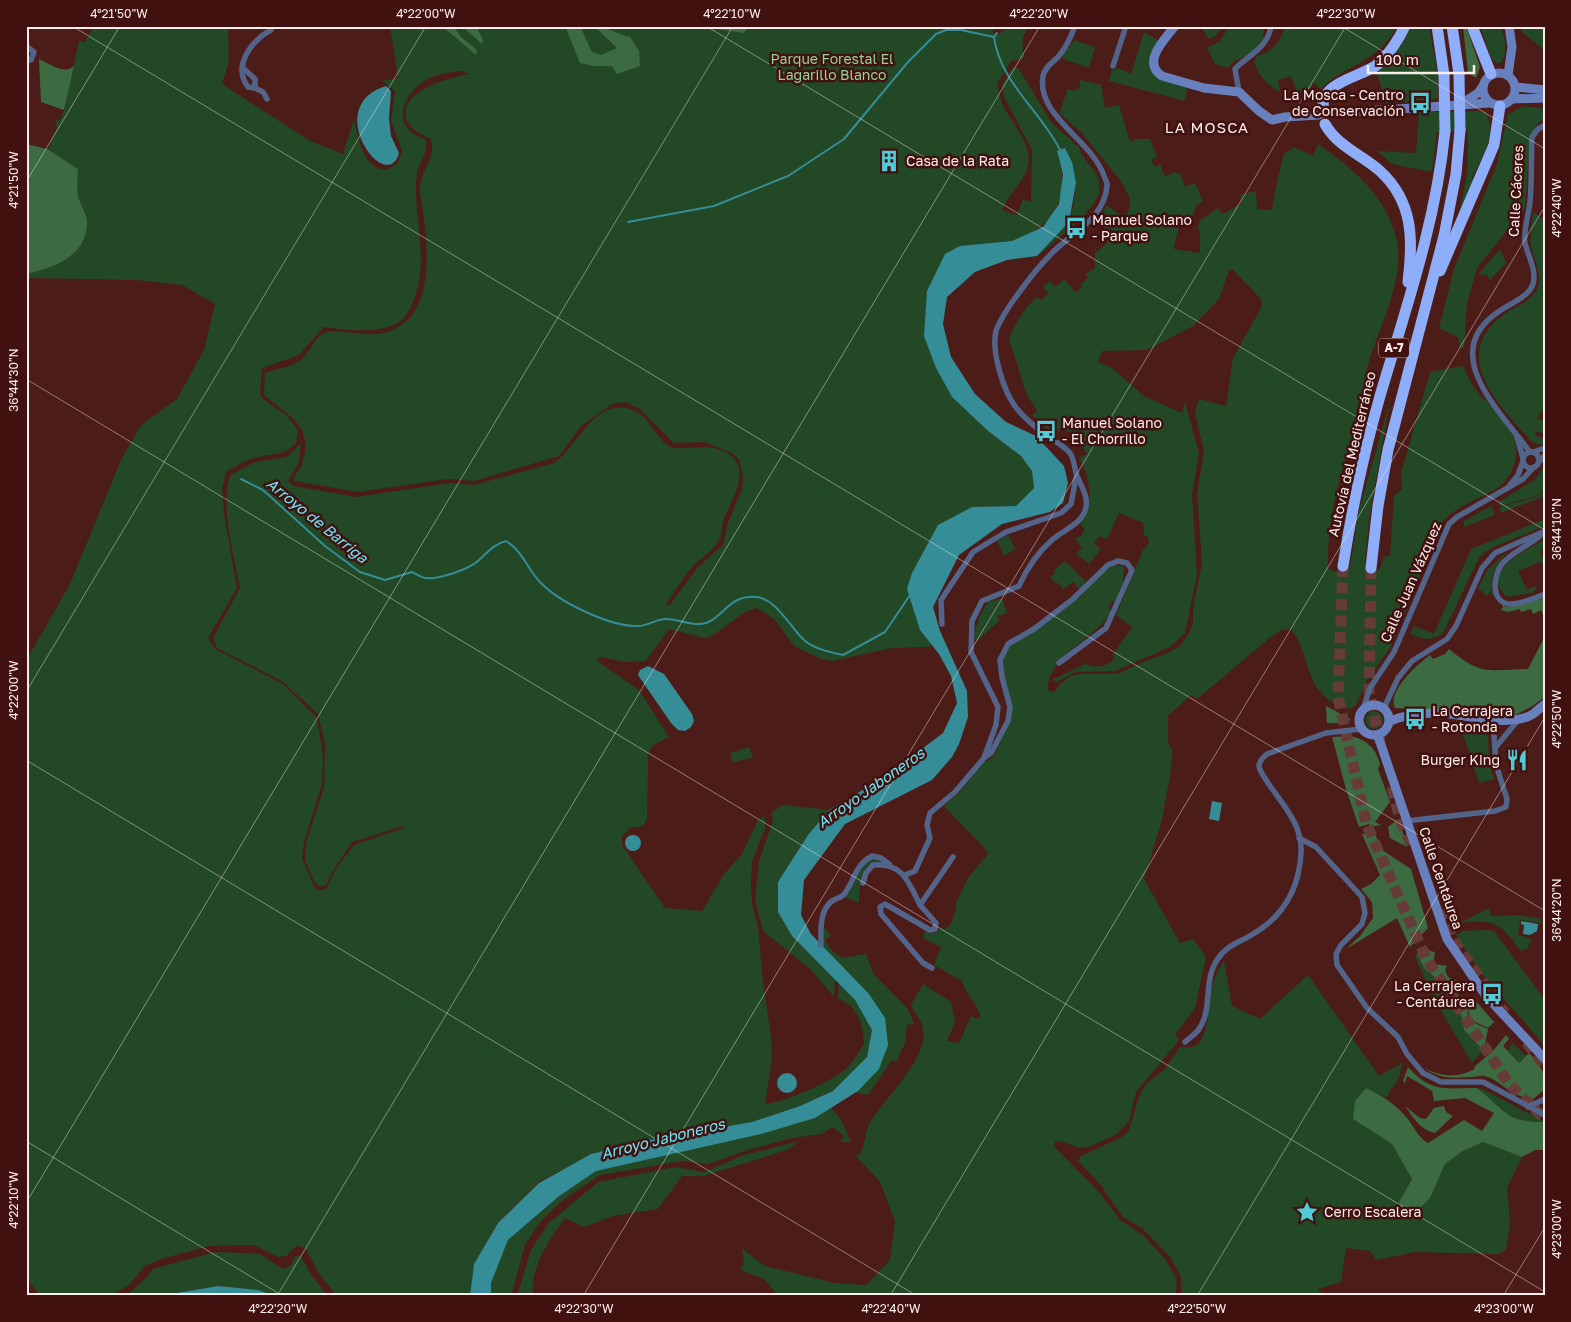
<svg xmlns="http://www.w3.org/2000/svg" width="1571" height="1322" font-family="'Golos Text',sans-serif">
  <rect width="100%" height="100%" fill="#4c1c19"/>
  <g fill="#224826" fill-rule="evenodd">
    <path d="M94,26H228L229,61L222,84L310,141L343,154L354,119C357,134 364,173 387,169C391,168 395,165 398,163L402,151L391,121L395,91L382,81L398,78L390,26H996L992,32L998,35L1010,26H1030C1021,35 1021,47 1025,58L1011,61L997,84C999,90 1000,97 1002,103C1010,121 1034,146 1028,167C1023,183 1008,194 1002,210L1017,215L1023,199L1031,202L1032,150L1004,97L1002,85L1013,67L1018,68L1052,123L1080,148L1081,154L1096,173L1099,181V194L1091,207L1081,219L1033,260L1069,222L1074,203L1076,183L1057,151C1058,159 1062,166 1062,174C1066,208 1043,232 1012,241C987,248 971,239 945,254L936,368L952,397L988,431L1021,456L1032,471L1034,488L1016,506L972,507L920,630L932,645L929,647L892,648L832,661L821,659L794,646L775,620L757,608L745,612L712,636L704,638L669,629L646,661L625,662L600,657L597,661L639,690L669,737L652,746L648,755L647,819L643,826L630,828L622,836V845L665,908L702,911L724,874L742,854L758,820L765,816V828L752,862L751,884L752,904L758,927L763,982L771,1036L772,1059L765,1104C786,1102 834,1081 849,1066C855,1059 859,1051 864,1044C863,1024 858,1007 838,998L839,984L855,1000L872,1030L867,1057L833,1091L800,1106L752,1122L591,1154L539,1182L498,1223L474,1264L470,1296H337L320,1275L305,1248L297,1245L286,1256L278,1257L254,1245L209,1246L161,1259L145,1266L129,1285L114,1294L40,1296L26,1277V661L70,584L121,460L141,425L177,399L204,350L215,304L182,285L136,280L26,278V274C54,268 88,256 87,221C87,214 81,206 79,199C76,190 78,178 78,169L26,144L48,149L57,127L55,124L57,119L60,120L64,111L79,41L85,42ZM462,71L469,74C450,78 393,91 408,123C412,131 423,134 430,139C439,157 417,172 420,193C427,238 442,323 379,334C365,336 334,329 326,332C315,336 310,352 301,360C291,367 277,369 265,373L264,395C288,416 315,425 302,464C300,471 294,474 294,481L358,492L447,479L474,481L559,456L581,426L612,404L625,402L640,409L674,443L704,442L730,452L739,459L743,476L742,489L728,523L723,545L698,567L669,606L666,605L668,601C676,590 683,577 692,567C701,557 713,552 719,540C723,534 721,525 724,518C732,499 753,469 727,453C708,442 694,450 675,448C657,445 651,416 633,410C594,396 579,446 554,463L474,485L450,483L356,497L294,486L288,481L299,462L301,443L287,457L255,462L230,475C220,510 234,553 240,588L213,638L217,648L282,681L318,714L325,744L324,787L306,843L305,861L314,881L320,887L326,885L334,869L352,842L403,826L404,828L354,845L335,870L327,888L319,891L314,887L302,858L304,842L322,784L323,756L317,718L283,684L215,649L209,640V636L237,588L224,514L222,490L226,472C236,465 248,459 259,457C276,453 283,456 296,443L298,430L287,416L262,398L260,394L262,368L299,355L324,327C347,330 373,334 396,324C403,321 409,311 412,304C428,268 418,233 416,195C416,188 416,176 418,169C422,158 428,152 426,140C421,137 413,135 409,130C394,115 409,90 424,81C435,74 450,72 462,71Z"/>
    <path d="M1200,26H1224L1215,36L1209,39Z"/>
    <path d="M1226,26H1264L1263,40L1251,53L1233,62L1227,68L1215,64L1207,48L1219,42L1228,29Z"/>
    <path d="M1285,26H1397C1380,63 1346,63 1321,89L1313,82L1310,93L1298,94L1291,76L1278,80L1280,92C1267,85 1259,76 1254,62L1257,56C1273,52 1280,42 1285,26Z"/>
    <path d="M1412,26H1429L1438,76V99L1386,103L1376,70L1401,46Z"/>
    <path d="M1480,26H1500C1505,38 1509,51 1501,63H1497L1492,60Z"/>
    <path d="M1519,26H1545V51L1523,33Z"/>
    <path d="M1144,32L1159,41L1150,64L1187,86L1185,101L1109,81L1112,70L1118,68L1131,74Z"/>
    <path d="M1074,40L1095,47L1089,68L1063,59V55Z"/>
    <path d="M1080,80L1101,85L1105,108L1119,105L1130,142L1136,139H1150L1157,157L1151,160L1155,167L1160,164L1165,176L1176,172L1177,174L1180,173L1185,187L1195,183L1203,201L1196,206L1192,219L1194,223L1179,225L1174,249L1200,253V233L1197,225H1200L1199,221L1218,208L1223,214L1242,203L1240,195L1256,191L1257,210H1272C1273,203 1282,157 1284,154C1287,152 1291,149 1294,147L1313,156L1318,144C1353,169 1387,196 1397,241C1405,279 1378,329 1368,365C1363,382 1364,401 1360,418C1357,427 1353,437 1350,446C1337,484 1326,529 1328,569L1341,574L1347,572L1350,567L1359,510L1390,401L1369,520L1365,562L1367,569L1374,572C1381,569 1382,564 1383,557L1390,556L1394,496L1402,489L1401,473L1430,372L1463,366C1466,372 1469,380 1473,386C1485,402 1501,414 1511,430C1522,448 1515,474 1500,486C1481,500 1459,503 1442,522L1390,648L1367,680L1356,705L1350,709C1302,696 1314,660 1291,629L1282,630L1272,636L1197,699L1191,695L1168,716V742L1172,750L1171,770L1162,820L1144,879L1180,943L1193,939L1206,957L1195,1008L1175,1035L1179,1039L1177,1043L1136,1092L1129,1121L1117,1134L1091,1146L1080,1148L1060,1141L1055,1142L1054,1146L1099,1192L1120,1220L1143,1235L1166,1260L1177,1280L1175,1296H779L764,1279L740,1270L744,1264L742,1249L765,1266L834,1283L866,1285L890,1260L895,1221L880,1182L855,1155L860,1154C866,1144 864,1132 871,1121C885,1098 929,1058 923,1029C922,1020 914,1012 911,1005L923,984L951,1002L955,1022L947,1041L959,1043L971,1016L979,1019L980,1014C975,1001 966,995 962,981L934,965L941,947L923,938L925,931L935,933L942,927L944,930L950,925L956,910V903L968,878L989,853L944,806L961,791L984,761L986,762L995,755L1012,706L1005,681L1002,658L1007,649L1016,640L1081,596L1096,576L1114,565L1124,566L1123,586L1116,602L1112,601L1108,608L1112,610C1096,641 1051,650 1047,689L1050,692L1055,691L1060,684L1071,676L1080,674H1117L1150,659L1166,654L1180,646L1189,633L1193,623V609L1202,563L1197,493L1204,452L1195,413L1199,399L1226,406L1233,358L1262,306L1261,299L1233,270H1229L1219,299L1193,326L1147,350L1102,351L1098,362L1112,368L1144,396L1182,413L1185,402L1199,453L1192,495L1197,574L1185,633L1170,647L1115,671L1075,672L1057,682L1052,680L1085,664C1096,668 1106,668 1115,658L1112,656L1132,627L1116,615L1143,550L1149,543L1148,537L1144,535L1143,523L1119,513L1107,539L1099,536L1094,544L1101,549L1089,564L1076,553L1082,548L1075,538C1081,536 1085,534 1084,528L1080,524C1094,505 1091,478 1079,458L1087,454L1075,435L1060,428L1057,434L1042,426L1032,415L1037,411L1026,393L1009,339C1014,324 1025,307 1037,297L1041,300L1048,293L1043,287L1050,281L1055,287L1065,279L1075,292L1082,287L1081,284L1088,278L1085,274L1095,268V253L1108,242L1103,234L1108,238L1113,231L1110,228L1106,230L1097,221L1107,205L1123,217L1124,214L1126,215L1130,207L1129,196L1120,180L1081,132L1059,113L1068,89L1074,91L1080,88Z"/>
    <path d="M1524,106L1545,109V119L1537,124L1530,139L1525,208L1477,268L1467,303L1464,348H1460L1458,337L1439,328L1454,269L1497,164L1508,114Z"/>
    <path d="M1477,111L1485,112C1499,131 1481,160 1472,178L1475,181L1459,215L1467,174L1468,129L1437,132L1432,172L1392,164L1377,151L1416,153L1419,112Z"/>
    <path d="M1533,212L1545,220V407L1537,418L1545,422V433L1536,432L1535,435L1545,439V442L1541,445L1532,442C1500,406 1448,356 1503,315C1516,306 1532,302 1538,287C1543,274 1533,258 1531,246C1529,235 1532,222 1533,212Z"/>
    <path d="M1500,249L1506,263L1490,280L1486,274L1484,276L1479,273Z"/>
    <path d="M1545,466V491L1534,497L1500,506L1499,502L1534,480Z"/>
    <path d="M1545,492V496L1501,513L1499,509L1503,506L1534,498Z"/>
    <path d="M1491,506L1495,515L1464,527V521Z"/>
    <path d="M1545,519V526L1493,547L1480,556L1443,633C1431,642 1424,639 1410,634L1414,626L1434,634L1471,549Z"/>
    <path d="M1008,535L1015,549L1004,556L997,541Z"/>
    <path d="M1545,539V547L1540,553L1545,561V569L1541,561L1518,571L1527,590L1538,585L1533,593L1507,597C1477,572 1529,549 1545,539Z"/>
    <path d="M1507,552C1495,567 1487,579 1495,598L1490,592L1487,596L1478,588L1488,569Z"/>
    <path d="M1065,561L1086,582L1081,590L1073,582L1062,590L1061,586L1050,578L1055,573L1053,571Z"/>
    <path d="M1002,598L1007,613L998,616L999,621L977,641L973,638L979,618L988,602Z"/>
    <circle cx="1374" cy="720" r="9"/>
    <path d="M1477,724L1485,725L1488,729L1489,763L1494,779L1479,783L1460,725L1476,727Z"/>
    <path d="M749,747L753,757L733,763L730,753Z"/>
    <path d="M783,805L829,810L808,835L778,882L792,936L835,980L834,997L810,969L763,931L755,900L759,861L773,821L771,813Z"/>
    <path d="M871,858L884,862L871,863C861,874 859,887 859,903L845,897L858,870Z"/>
    <path d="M1489,908L1491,916L1516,915L1541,919V923L1520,920L1518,935L1532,939L1527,949L1521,951C1500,923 1496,919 1460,923Z"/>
    <path d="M824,927L831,936L825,939L832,951L842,958L866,954L873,973L908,1009L914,1024L907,1025L905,1043L896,1062L892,1060L868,1095L856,1093L888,1045L834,958L823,947Z"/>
    <path d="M1483,930L1494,931L1545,1000V1049L1541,1041L1481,973L1456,935L1462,931Z"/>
    <path d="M1417,954L1425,969L1437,979L1461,1014L1464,1030L1483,1050L1472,1063L1433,997L1415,956Z"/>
    <path d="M1224,961L1232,1006L1260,1019L1308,975L1379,1076L1404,1062C1400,1068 1401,1071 1399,1077C1396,1085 1389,1090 1387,1098L1366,1088L1353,1119L1392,1144L1412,1179L1399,1202L1403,1211L1412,1216L1430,1198L1445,1164L1463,1151L1483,1142L1522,1157L1507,1188L1510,1223L1506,1250L1498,1254H1489L1415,1252L1376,1260L1370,1251L1346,1248L1341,1282L1318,1289L1324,1296H1181V1277L1171,1258L1143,1229L1122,1216L1100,1184L1078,1161L1081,1156L1122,1137L1129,1130L1139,1096L1146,1084L1164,1070L1180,1047C1211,1053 1206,1014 1210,994C1213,981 1217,971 1224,961Z"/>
    <path d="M1512,1042L1526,1056L1519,1063L1508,1051Z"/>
    <path d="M1477,1088L1483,1089L1545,1122C1504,1122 1507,1111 1477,1088Z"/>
    <path d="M831,1108L840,1118L851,1142H840L844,1136L833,1127L822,1134L792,1138L744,1151L709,1164L682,1161L600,1175L563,1200L540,1222L525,1245L511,1296H491V1283L508,1240L558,1197L596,1171L815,1118Z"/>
    <path d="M799,1141L787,1150L704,1176H682L658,1209L613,1216L584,1227L565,1218C549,1241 530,1266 533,1296H517L531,1250L548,1224L598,1182L676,1167L704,1172L744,1155Z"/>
    <path d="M215,1252L260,1254L283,1269L290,1266L295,1257L300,1255L312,1276L328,1296H276L258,1290L218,1286L159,1296H126L146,1278L153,1269Z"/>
  </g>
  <g fill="#3d6b41">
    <path d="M442,26H453L461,37L476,49L477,53L475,54Z"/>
    <path d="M462,26H480L478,30L483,40L482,44Z"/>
    <path d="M565,26H580L592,52L601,55L617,48L594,26C607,26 617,34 630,37L639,51L640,66L617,74L612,66H593L580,63Z"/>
    <path d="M696,26H749L744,33Z"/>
    <path d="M1463,26L1467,29L1480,67L1476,78L1468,73Z"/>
    <path d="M39,59C50,64 64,75 74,66L64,110L41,102Z"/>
    <path d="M26,144L47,149L78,169C78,178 76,190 79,199C81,206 87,214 87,221C88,256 54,268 26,274Z"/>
    <path d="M1545,598V619L1541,610L1533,614L1531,609L1521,612L1520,609L1508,612L1501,610L1503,607L1502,603L1506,607Z"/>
    <path d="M1545,636V697L1531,707L1515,715L1395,708C1387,691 1417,665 1430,655L1433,659L1445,654L1449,649C1481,676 1488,670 1528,669Z"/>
    <path d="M1326,706L1350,719L1348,723H1327Z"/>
    <path d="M1351,736C1368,740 1376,749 1380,764L1378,769L1390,802L1375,822L1381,825L1370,827L1369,824L1359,827L1346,789L1332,737Z"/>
    <path d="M1397,820H1399L1407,847L1390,838L1388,827Z"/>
    <path d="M1362,834H1375L1382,850L1411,869L1428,928L1410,947L1397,918L1346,949L1360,936L1373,918L1372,902L1361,889L1371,884L1380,875Z"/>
    <path d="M1427,948L1430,951L1435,952L1433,964L1447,966L1445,970L1448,977L1458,981C1454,990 1457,1000 1467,1002L1468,1020L1488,1029L1485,1043L1487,1047L1483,1050L1464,1030L1461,1014L1437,979L1425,969L1417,954Z"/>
    <path d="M1474,999L1494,1022L1488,1028L1469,1019L1468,1006Z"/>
    <path d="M1506,1035L1509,1039L1503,1046L1519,1063L1529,1053C1541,1065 1545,1072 1545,1089L1533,1099C1514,1098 1504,1084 1488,1077C1481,1074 1476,1077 1469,1077C1452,1079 1438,1078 1424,1068C1443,1077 1457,1078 1475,1069L1474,1067L1493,1051Z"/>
    <path d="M1408,1067C1431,1093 1445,1088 1477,1088C1507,1111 1504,1122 1545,1122V1150H1535L1522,1157L1483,1142L1463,1151L1445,1164L1430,1198L1412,1216L1403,1211L1399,1202L1412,1179L1392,1144L1353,1119L1355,1101L1366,1088C1381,1095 1394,1103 1405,1116C1414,1125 1417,1137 1428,1143L1464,1120L1482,1131L1494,1113L1465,1098L1434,1101L1432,1091L1407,1076L1405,1083L1403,1081Z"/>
    <path d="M1405,1106L1420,1118L1426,1119L1434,1108L1444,1106L1446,1112L1453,1116L1435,1133C1420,1130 1413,1117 1405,1106Z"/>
  </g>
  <g fill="#358d98">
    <path d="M386,86L391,91L389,119L391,136L399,153C387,197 320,106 386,86Z"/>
    <path d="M1065,148L1072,162L1076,183L1069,222L1037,256L1007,260L975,272L947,297L943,324L951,357L975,394L1006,422L1036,436L1064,466L1068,483L1063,503L1050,512L1002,524L959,555L933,607L940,631L967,691L968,717L959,744L952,757L932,780L845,824L804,880L801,915L811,934L869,994L885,1018L888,1045L879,1069L858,1091L815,1118L761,1134L596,1171L558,1197L508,1240L491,1283V1296H470L474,1264L498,1223L539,1183L591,1154L650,1140L752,1122L800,1106L833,1091L867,1057L872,1030L855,1000L792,936L778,912V882L808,835L829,810L886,776L943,733L957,703L951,676L939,654L920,630L907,589L912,573L938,525L972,507L1016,506L1034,488L1032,471L1021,456L988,431L952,397L936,368L924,336L927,291L945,254L960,246L1012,241L1043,227L1059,204L1063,174L1057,151Z"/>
    <path d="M648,666L664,674L692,714L694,721L691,727L685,731L678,730L671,723L638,675L640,670Z"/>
    <path d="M1212,801L1222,803L1219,821L1209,819Z"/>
    <circle cx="633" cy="843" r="8"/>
    <path d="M1521,921L1538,924L1537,931L1530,935L1523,934L1524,925L1521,924Z"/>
    <circle cx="787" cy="1083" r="10"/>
    <path d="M218,1286L258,1290L276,1296H159Z"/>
  </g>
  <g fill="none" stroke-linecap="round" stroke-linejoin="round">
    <g stroke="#358d98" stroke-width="2">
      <path d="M997,33L994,37C1000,83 1042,112 1061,152"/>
      <path d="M628,222L714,206L788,176L844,139L908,62L936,34L946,30H961L994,37"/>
      <path d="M241,479L263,490L325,546L360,572L385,580L412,572C416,574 422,578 426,578C438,580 469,569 478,561C487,553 494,544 506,541C524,552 527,570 542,584C561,603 611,627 638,626C648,626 658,618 667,619C678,619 689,625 701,624C722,622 728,593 757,597C777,600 790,627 804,640C814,649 830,652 843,655L885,632L910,595"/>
    </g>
    <g stroke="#663b38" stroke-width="11" stroke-dasharray="11 5.5" stroke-linecap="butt">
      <path d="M1343,566L1338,697L1366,823L1426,958L1509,1084L1545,1119"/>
      <path d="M1371,568L1369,694L1381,745"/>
      <path d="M1392,787L1400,820L1413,848"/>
      <path d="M1440,910L1454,941L1505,1013"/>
      <path d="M1526,1042L1545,1066"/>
    </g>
    <g stroke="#53648a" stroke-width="5.5">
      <path d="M26,46L34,52L31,60H26"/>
      <path d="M1113,66L1126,26"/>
      <path d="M242,67L255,79V88L248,87C232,66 252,40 271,30V26"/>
      <path d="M255,88L263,92L267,99"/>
      <path d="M1239,92L1235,69C1248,55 1268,48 1271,26"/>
      <path d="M1517,437L1523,458"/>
      <path d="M1530,452C1501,412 1437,354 1498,312C1509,304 1529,297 1533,284C1537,271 1528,256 1525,243C1523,231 1529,214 1530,202C1532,180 1531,158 1532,137L1538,129L1545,125"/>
      <path d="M1533,452L1545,448"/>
      <circle cx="1531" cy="460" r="8"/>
      <path d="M1538,463L1545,455"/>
      <path d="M1510,485L1518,475L1523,461"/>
      <path d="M1540,536C1529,545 1511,553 1502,564C1493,575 1490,604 1511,604C1522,604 1535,598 1545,594"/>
      <path d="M942,624L941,600L973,552L1006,532L1061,513L1071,504L1076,478"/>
      <path d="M1384,708L1398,678L1412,661L1447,639L1456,626L1482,568L1495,553L1545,531"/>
      <path d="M1363,709L1370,688L1394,652L1449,524L1457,517L1523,479L1534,467"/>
      <path d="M1495,748L1519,719"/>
      <path d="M984,758L991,753L1008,721L1010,707L1002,677L1000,660L1008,644L1034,629L1073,599L1108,565L1118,561L1127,563L1132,570L1106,628L1059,663"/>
      <path d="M1406,821L1495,811L1506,807L1507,799L1496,765L1493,719"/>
      <path d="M1299,838L1316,847L1362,897L1365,913L1362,924L1341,945L1336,954L1337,965L1367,1008L1398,1037L1407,1054L1423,1073L1441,1082H1483L1545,1115"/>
      <path d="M905,875L915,871L930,838L927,825L930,813L955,792L984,758L996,725L998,707L971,652L972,621L982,601L1019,586C1027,568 1037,553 1052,540C1063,530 1083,524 1086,507C1088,496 1082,488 1078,478C1074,471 1075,460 1070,453C1063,444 1051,440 1043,433C1034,426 1025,418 1018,410C1004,394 991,352 996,331C1003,311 1035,270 1051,254C1071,233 1104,220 1107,186C1108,183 1105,179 1104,176C1092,140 1036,116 1043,76C1044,68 1053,62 1059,56C1066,47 1071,37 1075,26"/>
      <path d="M863,883L866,873L873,865C903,863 908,881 920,905L953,857"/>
      <path d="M920,905L936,923L935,929L930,930L885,904L880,907L881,914L923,963L932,968"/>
      <path d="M821,945C821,930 819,911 832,901C836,898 842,898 845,893C855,879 855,865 872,856L881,858L889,864"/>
      <path d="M1185,1042C1189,1038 1196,1034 1199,1029C1213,1009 1203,981 1217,960C1226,945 1239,943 1253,934C1284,916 1299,889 1301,853C1303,825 1283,805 1268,783C1265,778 1260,772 1259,766C1259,760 1264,757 1267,754L1326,733L1361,729"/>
      <path d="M1528,1107L1545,1099"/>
    </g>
    <g stroke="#6881be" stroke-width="9">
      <path d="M1175,26C1165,39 1141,62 1162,76L1204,88L1239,92L1259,111L1272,120L1285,117L1319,115"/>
      <circle cx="1499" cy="89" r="16"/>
      <path d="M1508,75L1512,47L1509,26"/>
      <path d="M1516,87L1545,90"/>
      <path d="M1512,99L1545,98"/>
      <path d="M1461,104L1478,93L1483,86"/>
      <path d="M1335,113L1490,103"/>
      <circle cx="1374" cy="720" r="15"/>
      <path d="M1390,721C1405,715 1420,713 1436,713C1462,713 1510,729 1533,714C1537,711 1541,707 1545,704"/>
      <path d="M1378,736L1447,939L1486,996L1545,1059"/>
    </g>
    <g stroke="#8eaefa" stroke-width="11">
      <path d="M1437,26L1444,75"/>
      <path d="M1452,26L1459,74"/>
      <path d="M1472,26L1491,74"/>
      <path d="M1323,108C1321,81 1363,77 1378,64C1390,53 1398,41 1405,26"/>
      <path d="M1325,124C1337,146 1362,155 1380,171C1414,202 1413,241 1408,282"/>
      <path d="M1440,271L1494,145L1500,106"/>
      <path d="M1343,566C1352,508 1364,452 1380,396C1406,308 1436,222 1445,131"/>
      <path d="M1371,568L1378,506L1388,450L1444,236L1456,174L1460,130"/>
    </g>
    <g stroke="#8eaefa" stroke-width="11">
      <path d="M1459,74L1460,130"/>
      <path d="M1444,75L1445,131"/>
    </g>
  </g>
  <path fill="none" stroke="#fbedeb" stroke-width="1" stroke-opacity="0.45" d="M72,26L1545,911M706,26L1545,530M1341,26L1545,149M26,182L120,26M26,379L1545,1292M26,692L426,26M26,760L917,1296M26,1141L283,1296M26,1203L733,26M277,1296L1040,26M583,1296L1346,26M890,1296L1545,206M1197,1296L1545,717M1503,1296L1545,1227"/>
  <defs>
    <g id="bus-bare" transform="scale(1.725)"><path d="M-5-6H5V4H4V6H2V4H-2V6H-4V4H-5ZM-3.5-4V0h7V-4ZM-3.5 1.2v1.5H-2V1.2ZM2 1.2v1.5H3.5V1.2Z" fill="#52cbd9" stroke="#41110f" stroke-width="2.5" paint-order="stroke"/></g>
    <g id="building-bare" transform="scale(1.725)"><path d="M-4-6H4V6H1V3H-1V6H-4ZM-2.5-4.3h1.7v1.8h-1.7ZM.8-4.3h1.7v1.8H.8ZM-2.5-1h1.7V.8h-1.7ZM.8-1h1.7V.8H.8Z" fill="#52cbd9" stroke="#41110f" stroke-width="2.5" paint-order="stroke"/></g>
    <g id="restaurant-bare" transform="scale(1.725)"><path d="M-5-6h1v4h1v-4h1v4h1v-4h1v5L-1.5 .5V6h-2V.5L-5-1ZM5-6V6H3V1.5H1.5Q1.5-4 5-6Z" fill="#52cbd9" stroke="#41110f" stroke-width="2.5" paint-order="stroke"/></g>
    <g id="sight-bare" transform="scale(1.725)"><path d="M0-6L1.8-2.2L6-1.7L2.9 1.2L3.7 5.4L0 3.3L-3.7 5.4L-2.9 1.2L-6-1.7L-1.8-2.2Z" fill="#52cbd9" stroke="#41110f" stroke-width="2.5" paint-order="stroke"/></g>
  </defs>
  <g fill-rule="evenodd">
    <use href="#bus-bare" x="1420" y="103"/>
    <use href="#building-bare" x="889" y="161"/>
    <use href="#bus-bare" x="1076" y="228"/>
    <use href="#bus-bare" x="1046" y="431"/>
    <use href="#bus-bare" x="1415" y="719"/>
    <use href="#restaurant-bare" x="1517" y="760"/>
    <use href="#bus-bare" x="1492" y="994"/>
    <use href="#sight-bare" x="1307" y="1212"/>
  </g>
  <g text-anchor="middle" stroke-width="5" stroke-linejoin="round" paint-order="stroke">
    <rect fill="#41110f" stroke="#c3aba9" stroke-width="1" x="1379" y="338.5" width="30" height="19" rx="4"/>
    <g font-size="12" font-weight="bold" fill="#fbedeb">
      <text x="1394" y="352">A-7</text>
    </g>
    <g font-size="14" fill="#90d595" stroke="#41110f">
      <text x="832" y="64">Parque Forestal El<tspan x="832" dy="16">Lagarillo Blanco</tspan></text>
    </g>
    <g font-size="14" fill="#fbedeb" stroke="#41110f" text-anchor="start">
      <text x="1404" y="100" text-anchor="end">La Mosca - Centro<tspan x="1404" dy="16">de Conservación</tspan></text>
      <text x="906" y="166">Casa de la Rata</text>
      <text x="1092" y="225">Manuel Solano<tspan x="1092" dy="16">- Parque</tspan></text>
      <text x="1062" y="428">Manuel Solano<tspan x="1062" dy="16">- El Chorrillo</tspan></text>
      <text x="1432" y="716">La Cerrajera<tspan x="1432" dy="16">- Rotonda</tspan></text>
      <text x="1500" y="765" text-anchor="end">Burger King</text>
      <text x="1475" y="991" text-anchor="end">La Cerrajera<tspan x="1475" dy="16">- Centáurea</tspan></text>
      <text x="1324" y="1217">Cerro Escalera</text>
    </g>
    <g font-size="14" fill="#fbedeb" stroke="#41110f">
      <text transform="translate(1516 191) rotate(-87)" y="5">Calle Cáceres</text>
      <text transform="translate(1352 454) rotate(-77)" y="5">Autovía del Mediterráneo</text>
      <text transform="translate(1411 582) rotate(-66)" y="5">Calle Juan Vázquez</text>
      <text transform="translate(1441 878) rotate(71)" y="5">Calle Centáurea</text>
    </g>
    <g font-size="15" letter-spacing="1" fill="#fbedeb" stroke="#41110f">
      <text x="1207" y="133">LA MOSCA</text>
    </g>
    <g font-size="15" font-style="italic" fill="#6be9f9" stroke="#41110f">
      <text transform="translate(317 521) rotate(39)" y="5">Arroyo de Barriga</text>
      <text transform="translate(871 788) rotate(-35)" y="5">Arroyo Jaboneros</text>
      <text transform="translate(663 1139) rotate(-14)" y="5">Arroyo Jaboneros</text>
    </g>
  </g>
  <rect width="1571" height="1322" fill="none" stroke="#41110f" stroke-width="55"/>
  <path d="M1368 65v8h106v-8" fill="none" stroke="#fbedeb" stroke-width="2.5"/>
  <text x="1376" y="65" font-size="15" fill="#fbedeb" stroke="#41110f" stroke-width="4" paint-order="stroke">100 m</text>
  <rect x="28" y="28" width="1516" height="1266" fill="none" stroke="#fbedeb" stroke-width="2"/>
  <g font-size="12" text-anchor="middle" fill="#fbedeb">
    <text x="119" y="18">4°21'50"W</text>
    <text x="426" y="18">4°22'00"W</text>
    <text x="732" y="18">4°22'10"W</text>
    <text x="1039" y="18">4°22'20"W</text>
    <text x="1346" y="18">4°22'30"W</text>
    <text transform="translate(14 180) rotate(-90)" y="4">4°21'50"W</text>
    <text transform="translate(1557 208) rotate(-90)" y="4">4°22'40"W</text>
    <text transform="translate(14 380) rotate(-90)" y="4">36°44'30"N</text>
    <text transform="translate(1557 529) rotate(-90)" y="4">36°44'10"N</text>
    <text transform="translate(14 690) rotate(-90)" y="4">4°22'00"W</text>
    <text transform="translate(1557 719) rotate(-90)" y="4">4°22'50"W</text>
    <text transform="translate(1557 910) rotate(-90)" y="4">36°44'20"N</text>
    <text transform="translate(14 1200) rotate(-90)" y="4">4°22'10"W</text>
    <text transform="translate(1557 1229) rotate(-90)" y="4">4°23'00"W</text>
    <text x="278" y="1313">4°22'20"W</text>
    <text x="584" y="1313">4°22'30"W</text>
    <text x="891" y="1313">4°22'40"W</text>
    <text x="1197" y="1313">4°22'50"W</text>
    <text x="1504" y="1313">4°23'00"W</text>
  </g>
</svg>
